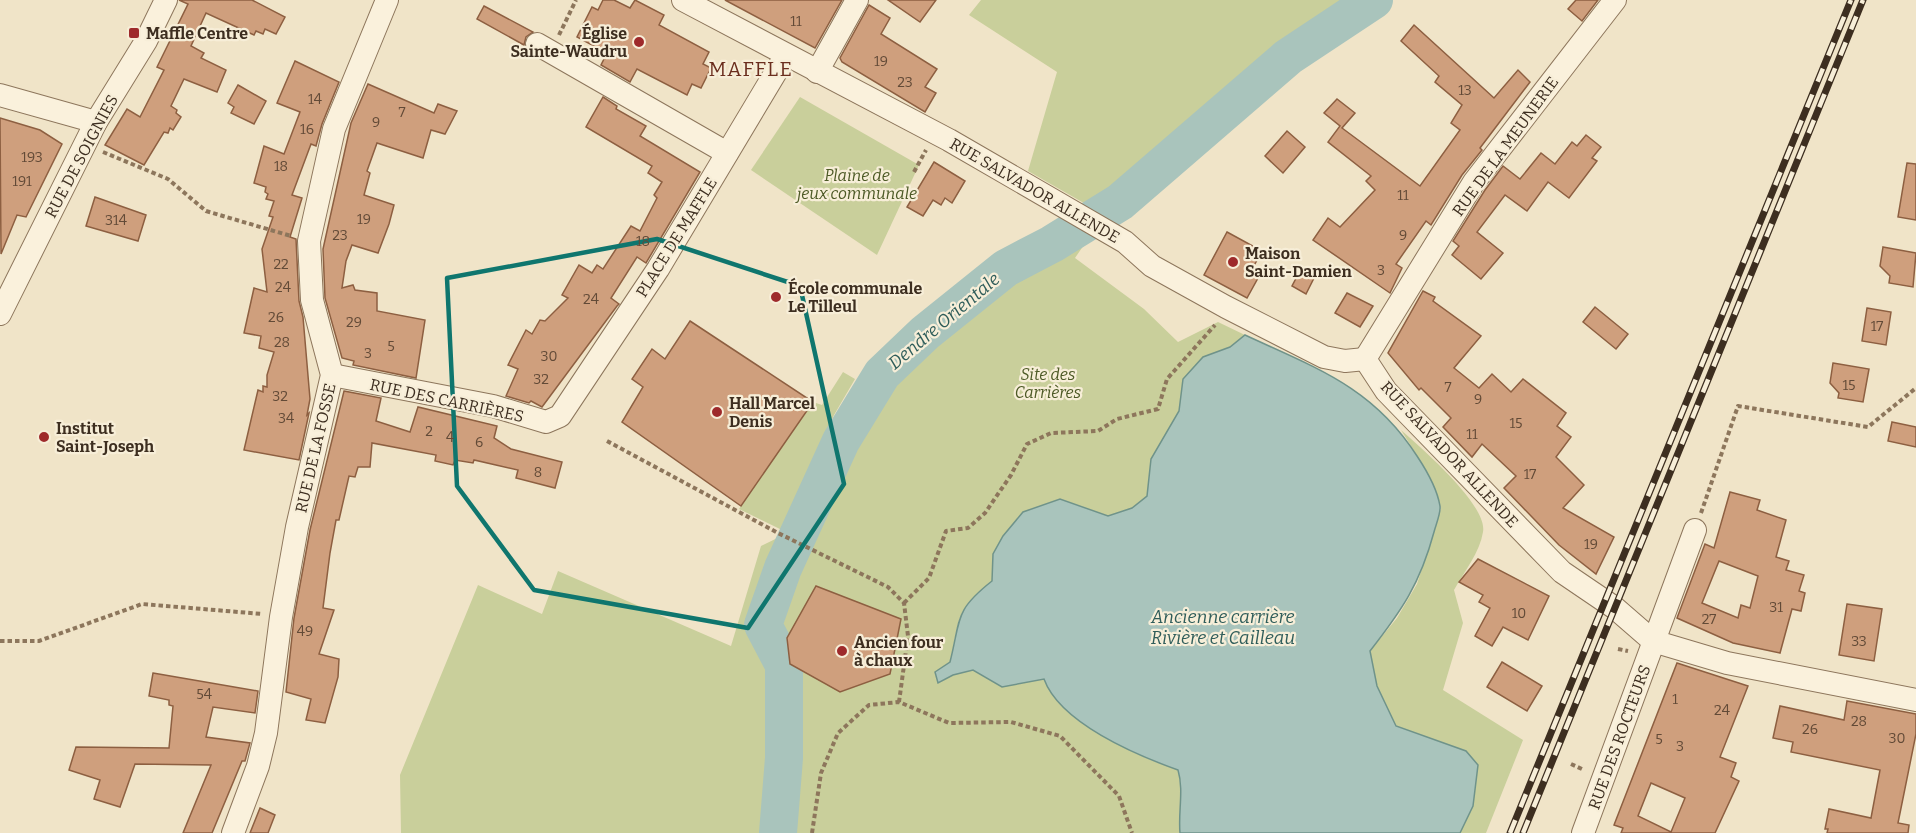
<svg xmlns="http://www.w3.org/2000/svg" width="1916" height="833" font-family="Bitter,serif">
  <rect width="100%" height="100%" fill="#f0e4c8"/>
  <g fill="#c9cf9b">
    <path d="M981,0H1374L1288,57L1096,210L1028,171L1057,72L969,15Z"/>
    <path d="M800,97L919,165L877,255L751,170Z"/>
    <path d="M1070,233L1088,239L1075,258L1144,309L1178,342L1218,322L1245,335L1230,347L1203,357L1183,379L1179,411L1151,459L1147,496L1132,508L1108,516L1060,499L1023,512L1003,536L993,554L992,581C954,611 960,619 950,662L935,672L938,683L953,675L973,670L1002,687L1045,678C1059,722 1137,756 1178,770C1184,790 1178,812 1180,833H770L761,825L760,833H401L400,775L478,585L542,614L558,571L731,646L761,546L802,526L841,441L882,374L925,333L1006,268Z"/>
    <path d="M843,372L855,379L834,415L782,530L739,509L813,402L822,405Z"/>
    <path d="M1401,430C1420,447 1488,505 1483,532C1480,552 1464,572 1454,590L1463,623L1443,690L1523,740L1486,833H1460L1473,806L1466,751L1396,727L1377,686L1370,651L1397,618L1417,584L1441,508L1429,475Z"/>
  </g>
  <path fill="#a9c4bc" stroke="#6f938a" stroke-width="1.5" d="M1245,335C1316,368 1373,387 1417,456C1427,471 1437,488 1440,506C1441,513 1436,524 1434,532C1420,584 1402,610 1370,651L1377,686L1396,726L1466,751L1478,765L1473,806L1460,833H1180C1178,812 1184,790 1178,770C1136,755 1060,723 1044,679L1002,687L973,670L953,675L938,683L935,672L950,662C961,618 954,611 992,581L993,554L1003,536L1023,512L1060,499L1108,516L1132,508L1147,496L1151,459L1179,411L1183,379L1203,357L1230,347Z"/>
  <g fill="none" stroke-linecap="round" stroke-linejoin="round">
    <path stroke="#a9c4bc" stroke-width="38" d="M778,833L784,758V665L763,625L783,568L841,441L882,374L925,333L1006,268L1052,244L1120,202L1288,57L1374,0"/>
  </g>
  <g fill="#cf9f7d" stroke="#8d5f41" stroke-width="1.5" fill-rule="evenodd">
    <path d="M179,0H252L285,17L276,34L265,29L263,34L256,31L254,35L206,13L191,46L204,53L201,58L226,70L217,92L184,79L171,106L177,110L176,113L181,117L173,130L170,128L168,133L164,132L144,165L105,145L127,109L140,117L164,70L157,67L188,4Z"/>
    <path d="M603,0H614L630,8L635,0L664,15L659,25L709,52L703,64L711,68L701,88L692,84L687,95L637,69L630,82L601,65L607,53L577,37L592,7L598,10Z"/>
    <path d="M725,0H842L815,48Z"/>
    <path d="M888,0H936L920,22Z"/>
    <path d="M1576,0H1598L1582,21L1568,9Z"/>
    <path d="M869,5L890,18L881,34L937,69L925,87L936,93L925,112L842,62L840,58Z"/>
    <path d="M484,6L533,32L526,37L524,45L477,19Z"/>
    <path d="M1414,25L1494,98L1518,70L1530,82L1480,148L1482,150L1462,175L1431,225L1426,221L1396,264L1402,268L1390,293L1313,240L1328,218L1340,227L1375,190L1366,181L1371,176L1328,142L1340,126L1324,113L1337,99L1355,113L1342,128L1420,186L1460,130L1451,123L1462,105L1435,82L1439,76L1401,41Z"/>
    <path d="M295,61L339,82L322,124L316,146L311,144L292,195L302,198L290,237L296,239L299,301L303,317L310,399L307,415L309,413L299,460L244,450L258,390L263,392V386L267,387V375L274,352L259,348L261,336L244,333L254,288L267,292L262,249L273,217L269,216L274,201L266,199L268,194L265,192L266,187L254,183L264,146L284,154L300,112L277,103Z"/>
    <path d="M368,84L434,113L438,104L457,111L445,134L431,130L423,158L377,143L367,171L370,173L364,195L394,205L389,224L378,253L352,245L346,261L342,288L353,285L355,290L377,293V311L425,320L416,378L353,365L354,361L342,358L325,298L323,249L351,123Z"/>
    <path d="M238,85L266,101L254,124L231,113L234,107L228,103Z"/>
    <path d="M603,97L617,106L616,109L646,126L640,136L700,172L646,263L637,257L611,298L619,304L617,306L542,407L531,401L529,403L506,396L518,369L508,365L526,330L532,334L540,320L545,321L568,298L562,295L579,265L592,273L597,265L603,269L631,226L640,231L657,198L654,195L662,182L648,173L652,166L586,127Z"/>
    <path d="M0,118L40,130L62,144L26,217L17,215L1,254Z"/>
    <path d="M1287,131L1305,147L1283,173L1265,156Z"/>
    <path d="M1586,135L1601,147L1592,158L1597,161L1569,198L1548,182L1527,211L1505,195L1477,232L1503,253L1481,279L1452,255L1459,246L1453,241L1485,190L1503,166L1520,179L1541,153L1555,164L1572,142L1577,146Z"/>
    <path d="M934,162L965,181L952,203L945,198L941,205L933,200L923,216L907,207Z"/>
    <path d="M1907,163L1916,164V220L1898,217Z"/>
    <path d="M95,197L146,215L138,241L86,226Z"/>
    <path d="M1227,232L1262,251L1250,273L1258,278L1247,298L1204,275Z"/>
    <path d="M1883,247L1916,253L1913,287L1889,283L1890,276L1880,266Z"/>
    <path d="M1301,269L1315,276L1306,294L1292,286Z"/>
    <path d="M1423,291L1435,297L1433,301L1481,336L1454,368L1479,388L1492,374L1511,392L1523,379L1566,413L1557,426L1571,437L1556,457L1584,485L1563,508L1614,537L1596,574L1559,545L1504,488L1516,476L1482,444L1472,457L1443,427L1451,418L1421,388L1419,390L1388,353Z"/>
    <path d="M1347,293L1373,306L1360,327L1335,313Z"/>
    <path d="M1595,307L1628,334L1616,349L1583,322Z"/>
    <path d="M1867,308L1891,312L1886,345L1862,341Z"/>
    <path d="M690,321L813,402L741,506L622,422L643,387L632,379L652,349L665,359Z"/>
    <path d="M1833,363L1869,369L1863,402L1838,398L1839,393L1830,383Z"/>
    <path d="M344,391L381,398L376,421L410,432L418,407L497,426L494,438L511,449L562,462L555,488L516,478L518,470L474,460L473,463L455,460L453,465L435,461L436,455L372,443L370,467H358L355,477L349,476L339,520H336L330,553L323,608L334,610L319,654L339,659L338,677L325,723L306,720L311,699L286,692L294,618L310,530Z"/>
    <path d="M1892,422L1916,427V447L1888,441Z"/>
    <path d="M1730,492L1760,500L1757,510L1786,520L1776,557L1789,561L1786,570L1804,575L1799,591L1805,593L1801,611L1792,609L1780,653L1733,643L1677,618L1705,544L1714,548ZM1719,561L1758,576L1750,608L1741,605L1738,618L1702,603Z"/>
    <path d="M1478,559L1549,596L1528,640L1503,627L1492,646L1475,636L1490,608L1479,602L1483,595L1459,582Z"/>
    <path d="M816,586L901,619L890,674L840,692L790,664L787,638Z"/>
    <path d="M1847,604L1882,609L1874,661L1839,655Z"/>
    <path d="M1502,662L1542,686L1527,711L1487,687Z"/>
    <path d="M1677,663L1748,686L1720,757L1736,763L1731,777L1739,781L1715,833H1621L1623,828L1614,825ZM1651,783L1685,798L1671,832L1638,816Z"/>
    <path d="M153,673L258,691L255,713L213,707L206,737L250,743L245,761H242L212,833H183L211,765L135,764L120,807L94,799L100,780L69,770L76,747L169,748L173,706L169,705V700L149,696Z"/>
    <path d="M1847,701L1916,714V734L1898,823L1909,825L1908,833H1827L1828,829H1825L1829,809L1871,818L1880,770L1791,752L1793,742L1773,738L1780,706L1844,720Z"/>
    <path d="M260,808L275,815L268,833H250Z"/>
  </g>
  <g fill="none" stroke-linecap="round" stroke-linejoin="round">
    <g stroke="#8d765c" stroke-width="24">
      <g id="minor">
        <path d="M683,0L949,140L1125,242L1152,266L1226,307L1324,357L1345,361L1365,359"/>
        <path d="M537,44L727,153"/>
        <path d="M817,72L857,0"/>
        <path d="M0,95L96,122"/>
        <path d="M0,314L96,122L146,41L166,0"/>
        <path d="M1365,359L1386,391L1562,572L1615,608L1653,641L1727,663L1916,700"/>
        <path d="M1365,359L1474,182L1615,0"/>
        <path d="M332,375L493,406L546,422L560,416L658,269L786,55"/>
        <path d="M233,833L258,766L266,733L281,617L297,527L332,375L312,300L309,241L334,129L387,0"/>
        <path d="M1583,833L1695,530"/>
      </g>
    </g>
    <g stroke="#8d765c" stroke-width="4" stroke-dasharray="4.5 3" stroke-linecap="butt">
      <path d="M559,35L576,0"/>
      <path d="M103,152L168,179L206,211L291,236"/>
      <path d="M914,172L926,150"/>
      <path d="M607,441L778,533L888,587L904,603L908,636L899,702"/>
      <path d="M1701,513L1738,406L1868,427L1916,388"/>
      <path d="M904,603L929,578L946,531L968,528L985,513L1011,475L1027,444L1051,433L1098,431L1117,419L1158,409L1167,379L1215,325"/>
      <path d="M0,641H39L142,604L262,614"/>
      <path d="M1618,649L1628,651"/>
      <path d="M1571,764L1584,770"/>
      <path d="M812,833L821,773L838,733L869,705L899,702L949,723L1011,722L1060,736L1119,796L1132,833"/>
    </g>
    <use href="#minor" stroke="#faf1dc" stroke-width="22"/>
    <g stroke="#3d2e20" stroke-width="7">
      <g id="rail">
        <path d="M1510,833L1851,0"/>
        <path d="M1523,833L1863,0"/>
      </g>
    </g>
    <use href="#rail" stroke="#f7eed8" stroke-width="4.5" stroke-dasharray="14" stroke-linecap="butt"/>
  </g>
  <path fill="none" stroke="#0f766e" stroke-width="4.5" stroke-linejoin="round" d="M657,239L800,286L844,484L748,628L534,590L457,486L447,278Z"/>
  <g fill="#9e2a2b" stroke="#f7eed8" stroke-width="2">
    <rect x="128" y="27" width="12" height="12" rx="3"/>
    <circle cx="639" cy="42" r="6"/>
    <circle cx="1233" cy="262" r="6"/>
    <circle cx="776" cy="297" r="6"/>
    <circle cx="717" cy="412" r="6"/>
    <circle cx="44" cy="437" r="6"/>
    <circle cx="842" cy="651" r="6"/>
  </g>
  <g text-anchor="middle" stroke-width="4.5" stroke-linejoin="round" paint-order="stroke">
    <g font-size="14" fill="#624a37">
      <text x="796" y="26">11</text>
      <text x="881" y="66">19</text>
      <text x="905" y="87">23</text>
      <text x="1465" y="95">13</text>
      <text x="315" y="104">14</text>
      <text x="402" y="117">7</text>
      <text x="376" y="127">9</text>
      <text x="307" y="134">16</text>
      <text x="32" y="162">193</text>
      <text x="281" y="171">18</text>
      <text x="22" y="186">191</text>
      <text x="1403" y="200">11</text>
      <text x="364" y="224">19</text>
      <text x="116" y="225">314</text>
      <text x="340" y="240">23</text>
      <text x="1403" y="240">9</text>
      <text x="643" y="246">18</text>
      <text x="281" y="269">22</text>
      <text x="1381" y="275">3</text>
      <text x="283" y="292">24</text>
      <text x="591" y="304">24</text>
      <text x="276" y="322">26</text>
      <text x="354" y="327">29</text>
      <text x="1877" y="331">17</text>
      <text x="282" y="347">28</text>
      <text x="391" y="351">5</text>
      <text x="368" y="358">3</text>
      <text x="549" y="361">30</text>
      <text x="541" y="384">32</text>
      <text x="1849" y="390">15</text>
      <text x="1448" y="392">7</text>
      <text x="280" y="401">32</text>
      <text x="1478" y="404">9</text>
      <text x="286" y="423">34</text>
      <text x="1516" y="428">15</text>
      <text x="429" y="436">2</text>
      <text x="1472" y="439">11</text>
      <text x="450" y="442">4</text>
      <text x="479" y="447">6</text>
      <text x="538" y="477">8</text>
      <text x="1530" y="479">17</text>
      <text x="1591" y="549">19</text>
      <text x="1776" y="612">31</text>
      <text x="1519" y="618">10</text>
      <text x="1709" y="624">27</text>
      <text x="305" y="636">49</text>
      <text x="1859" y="646">33</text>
      <text x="204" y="699">54</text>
      <text x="1675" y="704">1</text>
      <text x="1722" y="715">24</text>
      <text x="1859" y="726">28</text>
      <text x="1810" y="734">26</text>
      <text x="1897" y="743">30</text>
      <text x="1659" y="744">5</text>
      <text x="1680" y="751">3</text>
    </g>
    <g font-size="16" font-weight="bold" fill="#3d2e20" stroke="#f7eed8" text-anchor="start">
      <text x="146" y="39">Maffle Centre</text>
      <text x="627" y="39" text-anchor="end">Église<tspan x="627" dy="18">Sainte-Waudru</tspan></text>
      <text x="1245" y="259">Maison<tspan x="1245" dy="18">Saint-Damien</tspan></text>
      <text x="788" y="294">École communale<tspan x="788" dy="18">Le Tilleul</tspan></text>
      <text x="729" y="409">Hall Marcel<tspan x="729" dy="18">Denis</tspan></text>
      <text x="56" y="434">Institut<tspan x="56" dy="18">Saint-Joseph</tspan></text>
      <text x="854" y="648">Ancien four<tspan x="854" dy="18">à chaux</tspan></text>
    </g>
    <g font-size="16" fill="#3d2e20" stroke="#f7eed8">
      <text transform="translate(1505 146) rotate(-54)" y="6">RUE DE LA MEUNERIE</text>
      <text transform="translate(81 156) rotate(-62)" y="6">RUE DE SOIGNIES</text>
      <text transform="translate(1035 190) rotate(30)" y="6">RUE SALVADOR ALLENDE</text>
      <text transform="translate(676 237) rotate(-58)" y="6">PLACE DE MAFFLE</text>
      <text transform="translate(447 400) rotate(12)" y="6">RUE DES CARRIÈRES</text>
      <text transform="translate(315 448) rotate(-77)" y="6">RUE DE LA FOSSE</text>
      <text transform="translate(1450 454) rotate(47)" y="6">RUE SALVADOR ALLENDE</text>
      <text transform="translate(1619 737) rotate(-70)" y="6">RUE DES ROCTEURS</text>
    </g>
    <g font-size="16" font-style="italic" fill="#4d5a26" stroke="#f7eed8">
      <text x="857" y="181">Plaine de<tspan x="857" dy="18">jeux communale</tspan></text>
      <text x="1048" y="380">Site des<tspan x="1048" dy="18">Carrières</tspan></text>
    </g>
    <g font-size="18" font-style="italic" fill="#2f5d5a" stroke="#f7eed8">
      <text transform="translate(944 321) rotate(-40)" y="6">Dendre Orientale</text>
      <text x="1223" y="623">Ancienne carrière<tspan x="1223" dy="21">Rivière et Cailleau</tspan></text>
    </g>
    <g font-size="20" letter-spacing="1.5" fill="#6b2e1e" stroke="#f7eed8">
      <text x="751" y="76">MAFFLE</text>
    </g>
  </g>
</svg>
